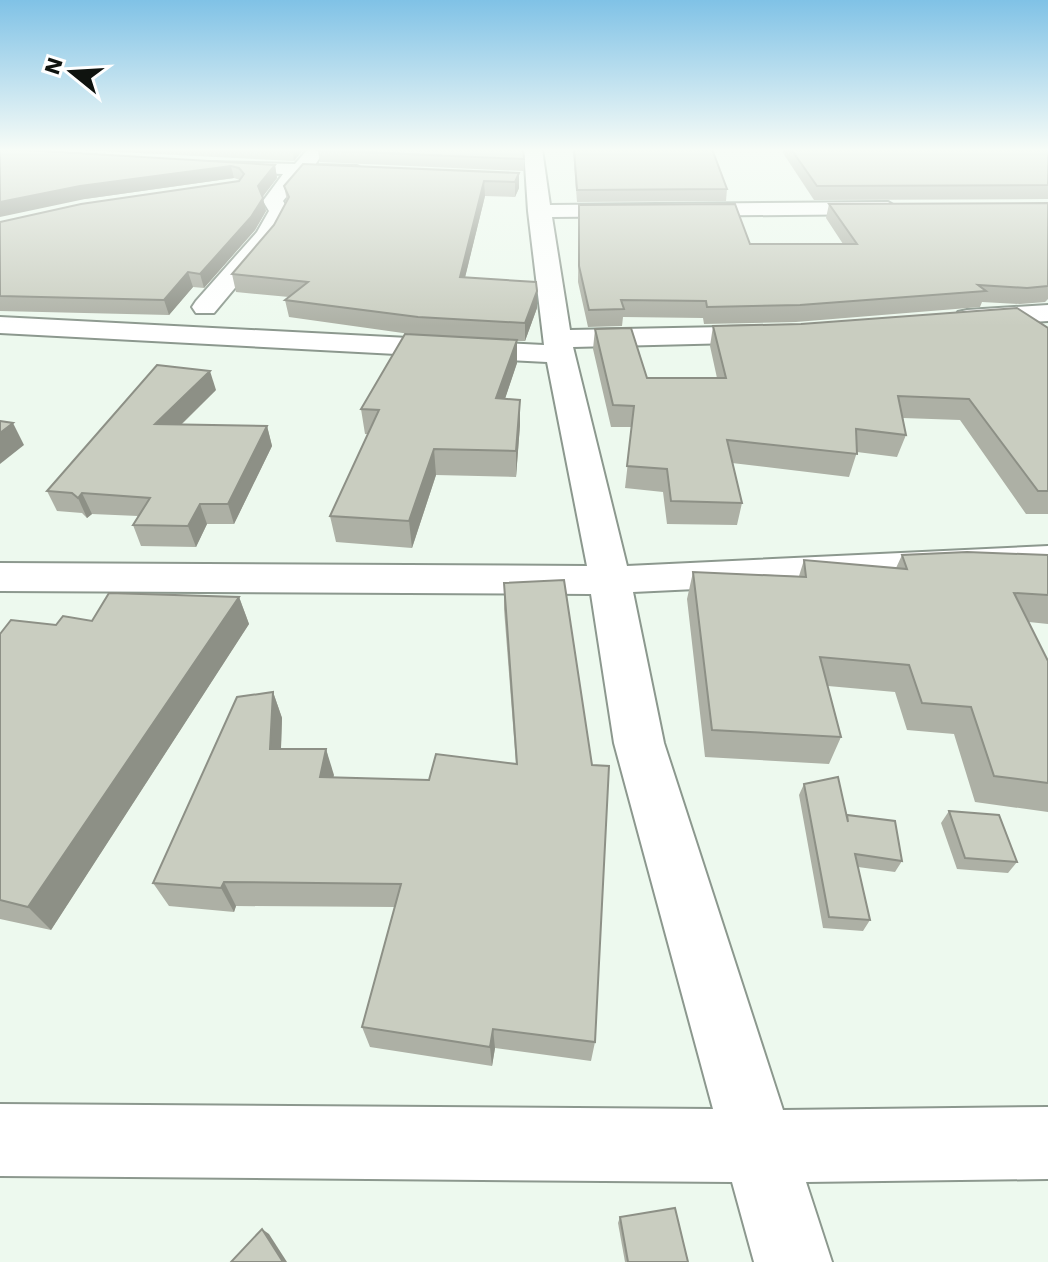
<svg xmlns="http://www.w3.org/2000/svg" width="1048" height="1262" font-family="'Work Sans',sans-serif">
  <rect width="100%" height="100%" fill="#edf9ee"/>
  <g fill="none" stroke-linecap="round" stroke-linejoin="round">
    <g stroke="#8c988e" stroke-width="4">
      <g id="minor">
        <path d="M314,149L322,154L315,165L357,166L366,172L357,178L304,175L283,201L289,211L275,240L214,313H196L192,307L196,301L257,232L269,211L263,201L283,174L218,172L211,170V162L295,164L307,150Z"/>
        <path d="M524,149H542L550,205L888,202L898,208L888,214L552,217L570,330L771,326L781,328L785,334L781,340L771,342L573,347L627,566L1048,546V572L633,592L664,743L783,1110L1048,1107V1179L806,1182L832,1262H754L732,1182L0,1176V1104L713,1109L614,743L591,594L0,591V563L587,566L547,362L0,333V317L544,345L528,211Z"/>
        <path d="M1048,305V321L967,326L958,324L954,318L958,312L967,310Z"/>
      </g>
    </g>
    <use href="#minor" fill="#fff" fill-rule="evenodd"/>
  </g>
  <g fill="#adb0a5">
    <path d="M0,149L275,165L277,178L262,197L266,211L255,230L204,288L193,287L169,315L0,311V222L239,181L240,180L234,178L85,199Z"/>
    <path d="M58,149H304L294,161Z"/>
    <path d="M573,149H712L727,189L726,201L577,202Z"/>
    <path d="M784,149H1048V199L814,200L783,153Z"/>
    <path d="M318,150L524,159V171L320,162Z"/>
    <path d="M519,173V188L515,197L485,196L465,277L537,308L525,341H517V363L505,398L520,425L516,477L436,475L412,548L336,542L330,516L368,434H365L361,409L410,334L289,317L285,300L289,297L236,292L232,274L274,225L287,201L284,186Z"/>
    <path d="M1048,203V299L1045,302L1020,304L982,302L980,307L796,322L704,324L703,318L623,317L622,326L588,327L578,282L579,205L750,244H843L826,218L829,204Z"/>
    <path d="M713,326L1048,328V514H1026L960,420L903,418L906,435L897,457L857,452L849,477L732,463L742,503L737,525L667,524L663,492L625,488L632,427H611L593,349L595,329L647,378H717L710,346Z"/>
    <path d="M216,390L181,425L267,426L272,446L234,524H207L196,547L141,546L133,525L138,516L92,514L87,518L82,513L57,511L47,491Z"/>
    <path d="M902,555H1048V624L1029,622L1048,661V812L975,802L954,734L907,730L895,692L828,686L841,737L829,764L705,757L687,599L693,572L799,576L804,560L896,568Z"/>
    <path d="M504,583L595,1042L591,1061L495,1048L492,1066L370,1047L362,1027L395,907L236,906L234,912L169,906L153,883L273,692L282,718L281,749H326L333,777L429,780L516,764L504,609Z"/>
    <path d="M239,597L249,624L51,930L0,919V634L56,625L92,621Z"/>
    <path d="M804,784L902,861L895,872L858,867L870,920L863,931L823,928L799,795Z"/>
    <path d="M949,811L1017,862L1008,873L957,869L941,823Z"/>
    <path d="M620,1217L688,1262H625L618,1223Z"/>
  </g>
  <g fill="#8d9086">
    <path d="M292,149H304L294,161Z"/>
    <path d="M275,165L277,178L261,199L258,186Z"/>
    <path d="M231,166L234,178L85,199L0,217V202L80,186Z"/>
    <path d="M519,173V188L515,197V182Z"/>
    <path d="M484,181L485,196L461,294L460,277Z"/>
    <path d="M263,198L266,211L255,230L204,288L200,274Z"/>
    <path d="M188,272L193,287L169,315L164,300Z"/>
    <path d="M537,291V308L525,341V323Z"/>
    <path d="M517,340V363L497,423L496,398Z"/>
    <path d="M210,371L216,390L162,443L155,424Z"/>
    <path d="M520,400V425L516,477V451Z"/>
    <path d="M13,423L24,445L0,464V433Z"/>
    <path d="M267,426L272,446L234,524L228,504Z"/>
    <path d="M434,449L436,475L412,548L409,521Z"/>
    <path d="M82,493L92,514L87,518L78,498Z"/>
    <path d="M200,504L207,524L196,547L188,526Z"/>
    <path d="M239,597L249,624L51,930L28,907Z"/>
    <path d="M273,692L282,718L280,775L270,749Z"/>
    <path d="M326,749L334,775L328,802L320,777Z"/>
    <path d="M224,882L236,906L234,912L221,888Z"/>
    <path d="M493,1029L495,1048L492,1066L490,1047Z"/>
    <path d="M262,1229L269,1234L287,1262H283Z"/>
  </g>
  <g fill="#c9cdc0" stroke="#8d9086" stroke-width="2">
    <path d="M0,149H8L275,165L258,186L263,198L251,217L200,274L188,272L164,300L0,296V222L81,204L239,181L244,174L239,168L231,166L80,186L0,202Z"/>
    <path d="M319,149H523L524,159L318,150Z"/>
    <path d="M574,149H712L727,189L577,190Z"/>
    <path d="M791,149H1048V185L817,186Z"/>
    <path d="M303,164L519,173L515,182L484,181L460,277L536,282L537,291L525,323L418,317L285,300L308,282L232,274L274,225L289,197L284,186Z"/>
    <path d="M1048,203V286L1027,288L978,285L986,291L800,305L707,307L706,301L621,300L624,309L589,310L579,266V205L735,204L750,244H857L829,204Z"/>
    <path d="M1017,308L1048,328V491H1038L969,399L898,396L906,435L856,429L857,454L727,440L742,503L671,501L667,469L627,466L634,406L613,405L595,329L631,328L647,378H726L713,326L801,324Z"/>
    <path d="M405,334L517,340L496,398L520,400L516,451L434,449L409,521L330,516L379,410L361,409Z"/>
    <path d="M157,365L210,371L155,424L267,426L228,504H200L188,526L133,525L150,498L82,493L78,498L72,493L47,491Z"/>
    <path d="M0,421L13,423L0,433Z"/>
    <path d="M967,552L1048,555V595L1014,593L1048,661V783L994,776L971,707L922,703L909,665L820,657L841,737L712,730L693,572L806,577L804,560L907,569L902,555Z"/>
    <path d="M564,580L592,765L609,766L595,1042L493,1029L490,1047L362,1027L401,884L224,882L221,888L153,883L237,697L273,692L270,749H326L320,777L429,780L436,754L517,764L504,583Z"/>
    <path d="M109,593L239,597L28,907L0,900V634L11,620L56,625L63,616L92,621Z"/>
    <path d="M838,777L848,822L847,815L895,821L902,861L855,854L870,920L829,917L804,784Z"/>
    <path d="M949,811L999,815L1017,862L965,858Z"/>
    <path d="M675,1208L688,1262H628L620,1217Z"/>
    <path d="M262,1229L283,1262H231Z"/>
  </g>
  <linearGradient id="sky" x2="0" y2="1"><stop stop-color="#80c2e6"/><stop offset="0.46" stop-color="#f7fcf7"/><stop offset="1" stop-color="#f7fcf7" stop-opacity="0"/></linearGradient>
  <rect width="1048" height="326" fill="url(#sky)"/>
  <g transform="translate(72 72) rotate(288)" stroke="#ffffff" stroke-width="6" paint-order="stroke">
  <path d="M0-6L14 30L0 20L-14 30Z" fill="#0f130f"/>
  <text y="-12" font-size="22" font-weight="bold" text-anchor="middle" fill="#0f130f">N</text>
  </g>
</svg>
